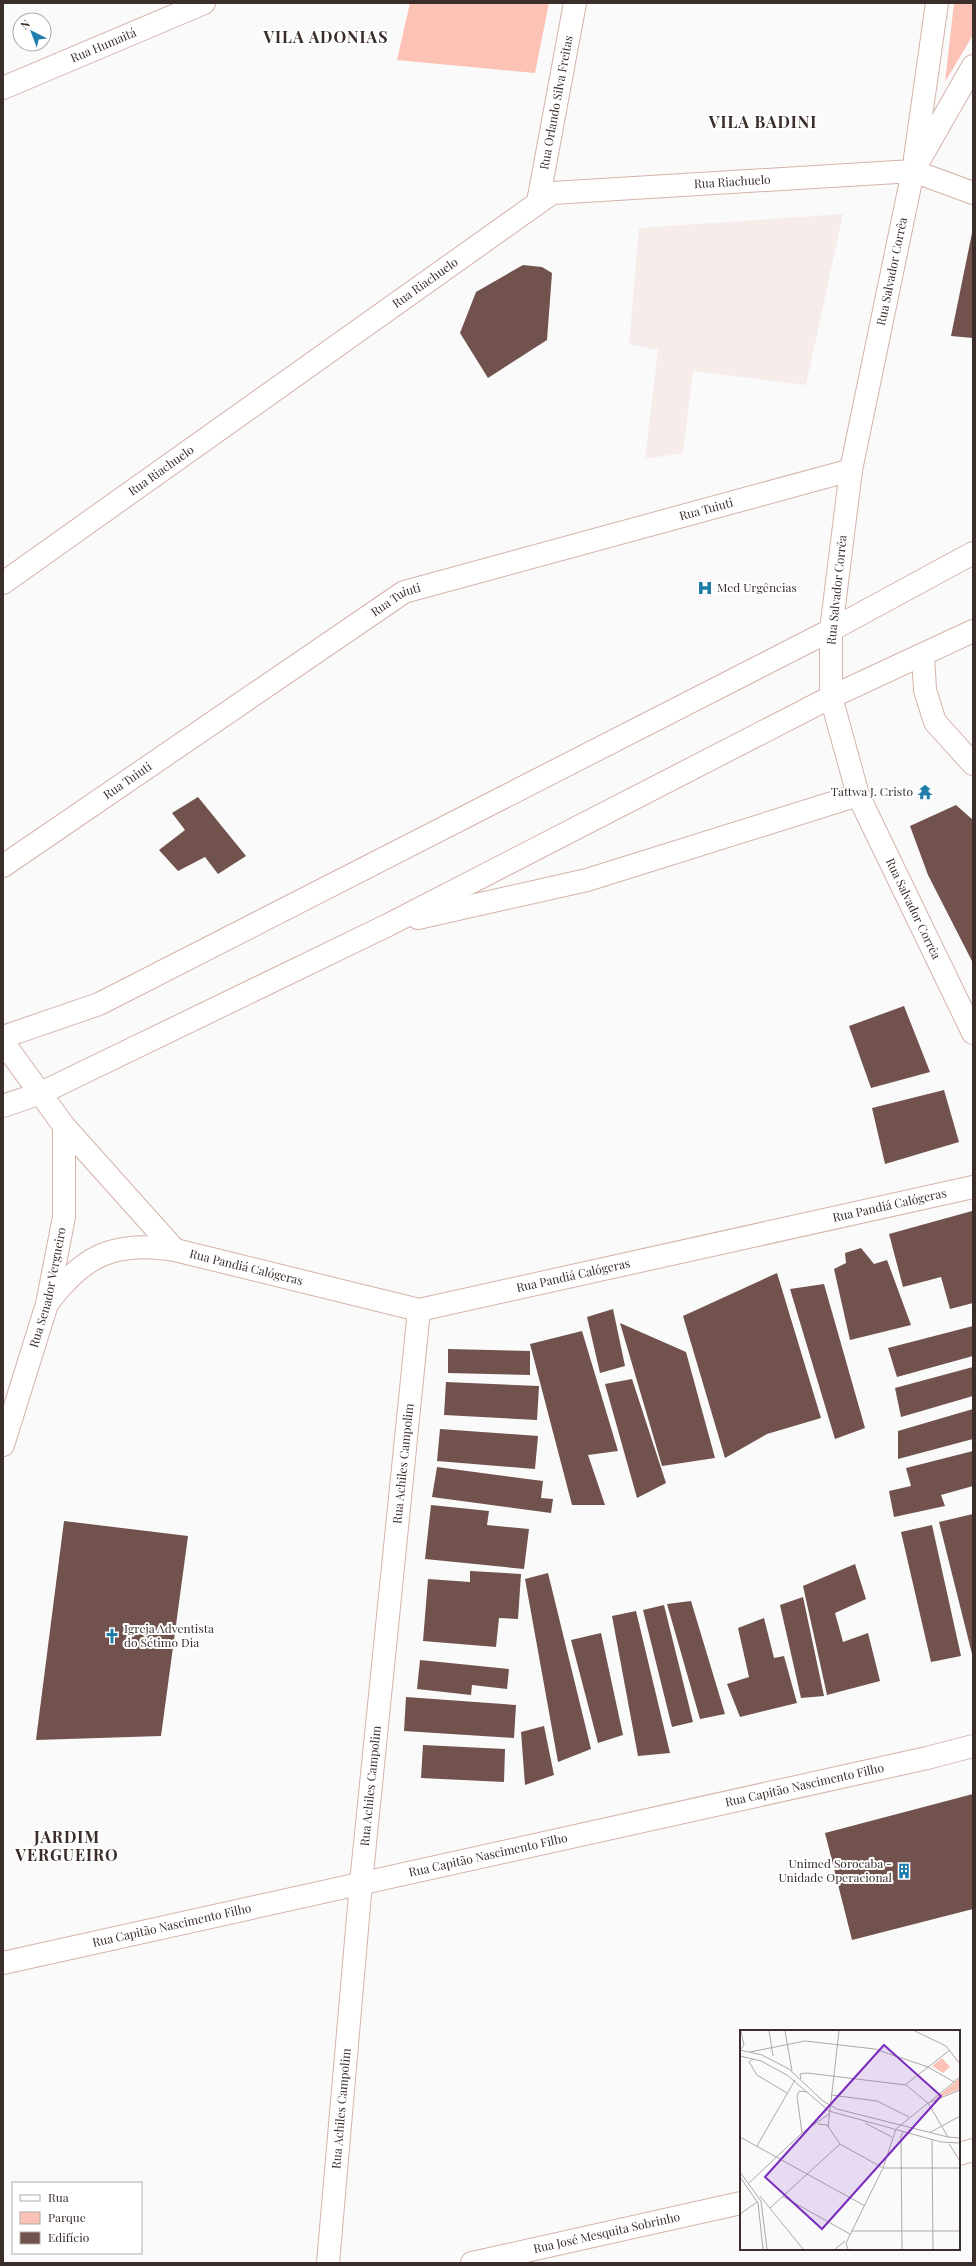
<svg xmlns="http://www.w3.org/2000/svg" width="976" height="2266" font-family="'Playfair Display',serif">
  <rect width="100%" height="100%" fill="#fafafa"/>
  <path fill="#f6ecea" d="M843,214L806,385L693,371L683,453L645,459L658,350L629,344L639,228Z"/>
  <g fill="#fdc2b6">
    <path d="M410,3H549L535,73L397,60Z"/>
    <path d="M954,3H973V35L945,82Z"/>
  </g>
  <g fill="#71524c">
    <path d="M972,233H973V338L951,336Z"/>
    <path d="M523,265L542,267L552,273L547,340L488,378L460,333L476,292Z"/>
    <path d="M198,797L246,856L218,874L205,857L178,871L159,850L185,830L172,813Z"/>
    <path d="M956,805L973,820V963L928,875L910,826Z"/>
    <path d="M904,1006L930,1072L871,1088L849,1026Z"/>
    <path d="M944,1090L959,1142L885,1164L872,1108Z"/>
    <path d="M972,1211L973,1303L950,1309L941,1277L903,1287L889,1234Z"/>
    <path d="M861,1248L874,1264L887,1260L911,1325L850,1340L834,1269L846,1263L845,1253Z"/>
    <path d="M777,1273L821,1418L767,1434L725,1458L683,1316Z"/>
    <path d="M824,1284L865,1428L835,1439L790,1289Z"/>
    <path d="M613,1309L625,1366L600,1373L587,1317Z"/>
    <path d="M620,1323L686,1352L715,1458L662,1466Z"/>
    <path d="M973,1326V1356L897,1377L888,1348Z"/>
    <path d="M582,1331L618,1451L588,1455L605,1505H572L530,1344Z"/>
    <path d="M448,1349L530,1351V1375L448,1373Z"/>
    <path d="M973,1367V1396L901,1417L895,1388Z"/>
    <path d="M632,1379L666,1483L637,1498L605,1384Z"/>
    <path d="M446,1382L539,1386L537,1420L444,1415Z"/>
    <path d="M973,1409V1439L898,1459V1431Z"/>
    <path d="M440,1429L538,1436L535,1469L437,1461Z"/>
    <path d="M973,1451V1486L941,1495L945,1506L894,1517L889,1491L911,1486L906,1468Z"/>
    <path d="M437,1467L543,1481L541,1498L553,1499L551,1513L432,1497Z"/>
    <path d="M431,1505L489,1511L487,1525L529,1529L524,1569L425,1559Z"/>
    <path d="M973,1514V1654H972L939,1522Z"/>
    <path d="M64,1521L188,1536L161,1736L36,1740Z"/>
    <path d="M932,1525L961,1656L931,1662L901,1532Z"/>
    <path d="M855,1564L866,1599L835,1613L843,1642L868,1633L880,1681L827,1695L803,1586Z"/>
    <path d="M470,1571L521,1574L518,1619L499,1618L496,1647L423,1641L428,1579L470,1582Z"/>
    <path d="M548,1573L591,1749L558,1762L525,1579Z"/>
    <path d="M803,1597L824,1696L801,1698L780,1605Z"/>
    <path d="M691,1601L725,1714L700,1719L667,1604Z"/>
    <path d="M664,1605L693,1722L672,1727L643,1610Z"/>
    <path d="M636,1611L670,1753L638,1756L612,1616Z"/>
    <path d="M764,1618L774,1658L784,1656L797,1703L740,1717L727,1684L749,1677L738,1628Z"/>
    <path d="M601,1633L623,1735L598,1743L571,1640Z"/>
    <path d="M420,1660L509,1669L507,1689L472,1685L471,1695L417,1689Z"/>
    <path d="M406,1697L516,1705L514,1738L404,1731Z"/>
    <path d="M544,1726L554,1775L525,1785L521,1732Z"/>
    <path d="M423,1745L505,1749L504,1782L421,1778Z"/>
    <path d="M973,1794V1909L852,1940L825,1833Z"/>
  </g>
  <g fill="none" stroke-linecap="round" stroke-linejoin="round">
    <g stroke="#d5b2aa" stroke-width="24">
      <g id="street">
        <path id="s1" d="M3,88L204,3"/>
        <path d="M915,158L937,3"/>
        <path id="s2" d="M538,202L575,3"/>
        <path id="s3" d="M3,583L552,193L913,171L973,193"/>
        <path id="s4" d="M831,630L851,470L913,171L973,66"/>
        <path d="M923,655L925,690L935,722L973,764"/>
        <path id="s5" d="M3,866L404,592L851,470"/>
        <path d="M3,1042L64,1126L175,1250"/>
        <path id="s6" d="M47,1304C83,1255 115,1240 175,1250L419,1310L973,1187"/>
        <path id="s7" d="M3,1445L47,1304L64,1217V1126"/>
        <path id="s8" d="M3,1963L927,1758L973,1746"/>
        <path d="M959,2154L973,2150"/>
        <path id="s9" d="M328,2263L361,1883L419,1310"/>
        <path id="s10" d="M472,2263L741,2203"/>
      </g>
    </g>
    <g stroke="#d5b2aa" stroke-width="24">
      <g id="secondary">
        <path id="s11" d="M831,630V697L858,795L973,1033"/>
      </g>
    </g>
    <g stroke="#d5b2aa" stroke-width="24">
      <g id="primary">
        <path d="M418,918L587,880L858,795"/>
        <path d="M3,1037L99,1004L831,630L973,553"/>
        <path d="M3,1106L41,1093L388,925L831,697L973,631"/>
      </g>
    </g>
    <use href="#street" stroke="#fff" stroke-width="22"/>
    <use href="#secondary" stroke="#fff" stroke-width="22"/>
    <use href="#primary" stroke="#fff" stroke-width="22"/>
  </g>
  <defs>
    <g id="hospital-bare" transform="scale(1.2)"><path d="M-5-5h3v3.5h4V-5h3V5h-3V1.5h-4V5h-3Z" fill="#1f7daa" stroke="#fff" stroke-width="2.5" paint-order="stroke"/></g>
    <g id="temple-bare" transform="scale(1.2)"><path d="M0-6L5-2H3V0L6.5 2.5H4V6H1.5V3h-3V6H-4V2.5H-6.5L-3 0V-2H-5Z" fill="#1f7daa" stroke="#fff" stroke-width="2.5" paint-order="stroke"/></g>
    <g id="church-bare" transform="scale(1.2)"><path d="M-1.2-6h2.4v3.5h3.3v2.4h-3.3V6h-2.4V-.1h-3.3v-2.4h3.3Z" fill="#1f7daa" stroke="#fff" stroke-width="2.5" paint-order="stroke"/></g>
    <g id="building-bare" transform="scale(1.2)"><path d="M-4-6H4V6H1V3H-1V6H-4ZM-2.5-4.3h1.7v1.8h-1.7ZM.8-4.3h1.7v1.8H.8ZM-2.5-1h1.7V.8h-1.7ZM.8-1h1.7V.8H.8Z" fill="#1f7daa" stroke="#fff" stroke-width="2.5" paint-order="stroke"/></g>
  </defs>
  <g fill-rule="evenodd">
    <use href="#hospital-bare" x="705" y="588"/>
    <use href="#temple-bare" x="925" y="792"/>
    <use href="#church-bare" x="112" y="1636"/>
    <use href="#building-bare" x="904" y="1871"/>
  </g>
  <g text-anchor="middle" stroke-width="4" stroke-linejoin="round" paint-order="stroke">
    <g font-size="12" fill="#3b2d2a" stroke="#fff">
      <text dy="4" stroke="none"><textPath href="#s1" startOffset="109">Rua Humaitá</textPath></text>
      <text dy="4" stroke="none"><textPath href="#s2" startOffset="101">Rua Orlando Silva Freitas</textPath></text>
      <text dy="4" stroke="none"><textPath href="#s3" startOffset="854">Rua Riachuelo</textPath></text>
      <text dy="4" stroke="none"><textPath href="#s4" startOffset="364">Rua Salvador Corrêa</textPath></text>
      <text dy="4" stroke="none"><textPath href="#s3" startOffset="518">Rua Riachuelo</textPath></text>
      <text dy="4" stroke="none"><textPath href="#s3" startOffset="194">Rua Riachuelo</textPath></text>
      <text dy="4" stroke="none"><textPath href="#s5" startOffset="799">Rua Tuiuti</textPath></text>
      <text transform="translate(837 590) rotate(-84)" y="4">Rua Salvador Corrêa</text>
      <text dy="4" stroke="none"><textPath href="#s5" startOffset="475">Rua Tuiuti</textPath></text>
      <text dy="4" stroke="none"><textPath href="#s5" startOffset="151">Rua Tuiuti</textPath></text>
      <text dy="4" stroke="none"><textPath href="#s11" startOffset="295">Rua Salvador Corrêa</textPath></text>
      <text dy="4" stroke="none"><textPath href="#s6" startOffset="882">Rua Pandiá Calógeras</textPath></text>
      <text dy="4" stroke="none"><textPath href="#s6" startOffset="222">Rua Pandiá Calógeras</textPath></text>
      <text dy="4" stroke="none"><textPath href="#s6" startOffset="558">Rua Pandiá Calógeras</textPath></text>
      <text dy="4" stroke="none"><textPath href="#s7" startOffset="164">Rua Senador Vergueiro</textPath></text>
      <text dy="4" stroke="none"><textPath href="#s9" startOffset="803">Rua Achiles Campolim</textPath></text>
      <text dy="4" stroke="none"><textPath href="#s8" startOffset="821">Rua Capitão Nascimento Filho</textPath></text>
      <text dy="4" stroke="none"><textPath href="#s9" startOffset="479">Rua Achiles Campolim</textPath></text>
      <text dy="4" stroke="none"><textPath href="#s8" startOffset="497">Rua Capitão Nascimento Filho</textPath></text>
      <text dy="4" stroke="none"><textPath href="#s8" startOffset="173">Rua Capitão Nascimento Filho</textPath></text>
      <text dy="4" stroke="none"><textPath href="#s9" startOffset="155">Rua Achiles Campolim</textPath></text>
      <text dy="4" stroke="none"><textPath href="#s10" startOffset="138">Rua José Mesquita Sobrinho</textPath></text>
    </g>
    <g font-size="12" fill="#3b2d2a" stroke="#fff" text-anchor="start">
      <text x="717" y="592">Med Urgências</text>
      <text x="913" y="796" text-anchor="end">Tattwa J. Cristo</text>
      <text x="124" y="1633">Igreja Adventista<tspan x="124" dy="14">do Sétimo Dia</tspan></text>
      <text x="892" y="1868" text-anchor="end">Unimed Sorocaba -<tspan x="892" dy="14">Unidade Operacional</tspan></text>
    </g>
    <g font-size="16" font-weight="bold" letter-spacing="1" fill="#3b2d2a" stroke="#fff">
      <text x="326" y="43">VILA ADONIAS</text>
      <text x="763" y="128">VILA BADINI</text>
      <text x="67" y="1843">JARDIM<tspan x="67" dy="18">VERGUEIRO</tspan></text>
    </g>
  </g>
  <g transform="translate(740 2030)">
    <rect width="220" height="220" fill="#fafafa"/>
    <path d="M202,28L210,37L203,43L192,36ZM220,48V59L195,69Z" fill="#fdc2b6"/>
    <path fill="none" stroke="#aea8a7" stroke-width="1" d="M29,1L33,26M45,1L52,41M175,1L206,16L220,34M0,20L4,15L1,1M0,20L22,25L49,39L83,71L97,79L208,107L220,108M10,22L65,11L135,19L188,37L214,52M0,26L21,31L47,45L89,81L201,112L220,113M13,29L9,32L17,45L47,63M61,49L60,44L67,43L166,55L188,73L208,107M165,55L210,20M91,65L137,71L169,87M191,71L220,47M125,93L152,107M78,94L87,95L100,114L143,138H220M88,97L99,1M62,103L57,66L59,61L67,62M189,103L220,86M0,107L125,176M192,110L193,219M209,114L220,131M17,116L55,50M0,142L21,171L27,219M0,147L18,173L23,219M9,153L62,103L89,84M20,166L63,219M42,166L110,204M30,178L100,114M0,184L17,172M111,201H220M95,219L105,211M108,219L106,213L143,138L156,99L188,73L220,60M162,219L161,106L163,102"/>
    <path fill="#7b2cbf" fill-opacity="0.15" stroke="#7b2cbf" stroke-width="2" d="M144,15L201,66L82,199L25,147Z"/>
    <rect width="220" height="220" fill="none" stroke="#3b2d2a" stroke-width="2"/>
  </g>
  <rect width="976" height="2266" fill="none" stroke="#3b2d2a" stroke-width="8"/>
  <rect x="12" y="2182" width="130" height="72" fill="#ffffff" stroke="#b1abaa"/>
  <rect x="20" y="2195" width="20" height="6" fill="#ffffff" stroke="#b1abaa"/>
  <text x="48" y="2202" font-size="12" fill="#3b2d2a">Rua</text>
  <rect x="20" y="2212" width="20" height="12" fill="#fdc2b6" stroke="#b1abaa"/>
  <text x="48" y="2222" font-size="12" fill="#3b2d2a">Parque</text>
  <rect x="20" y="2232" width="20" height="12" fill="#71524c" stroke="#b1abaa"/>
  <text x="48" y="2242" font-size="12" fill="#3b2d2a">Edifício</text>
  <g transform="translate(32 32) rotate(318)"><circle r="19" fill="#ffffff" stroke="#b1abaa"/>
  <path d="M0-3L7 15L0 10L-7 15Z" fill="#1f7daa"/>
  <text y="-6" font-size="11" font-weight="bold" text-anchor="middle" fill="#3b2d2a">N</text>
  </g>
</svg>
